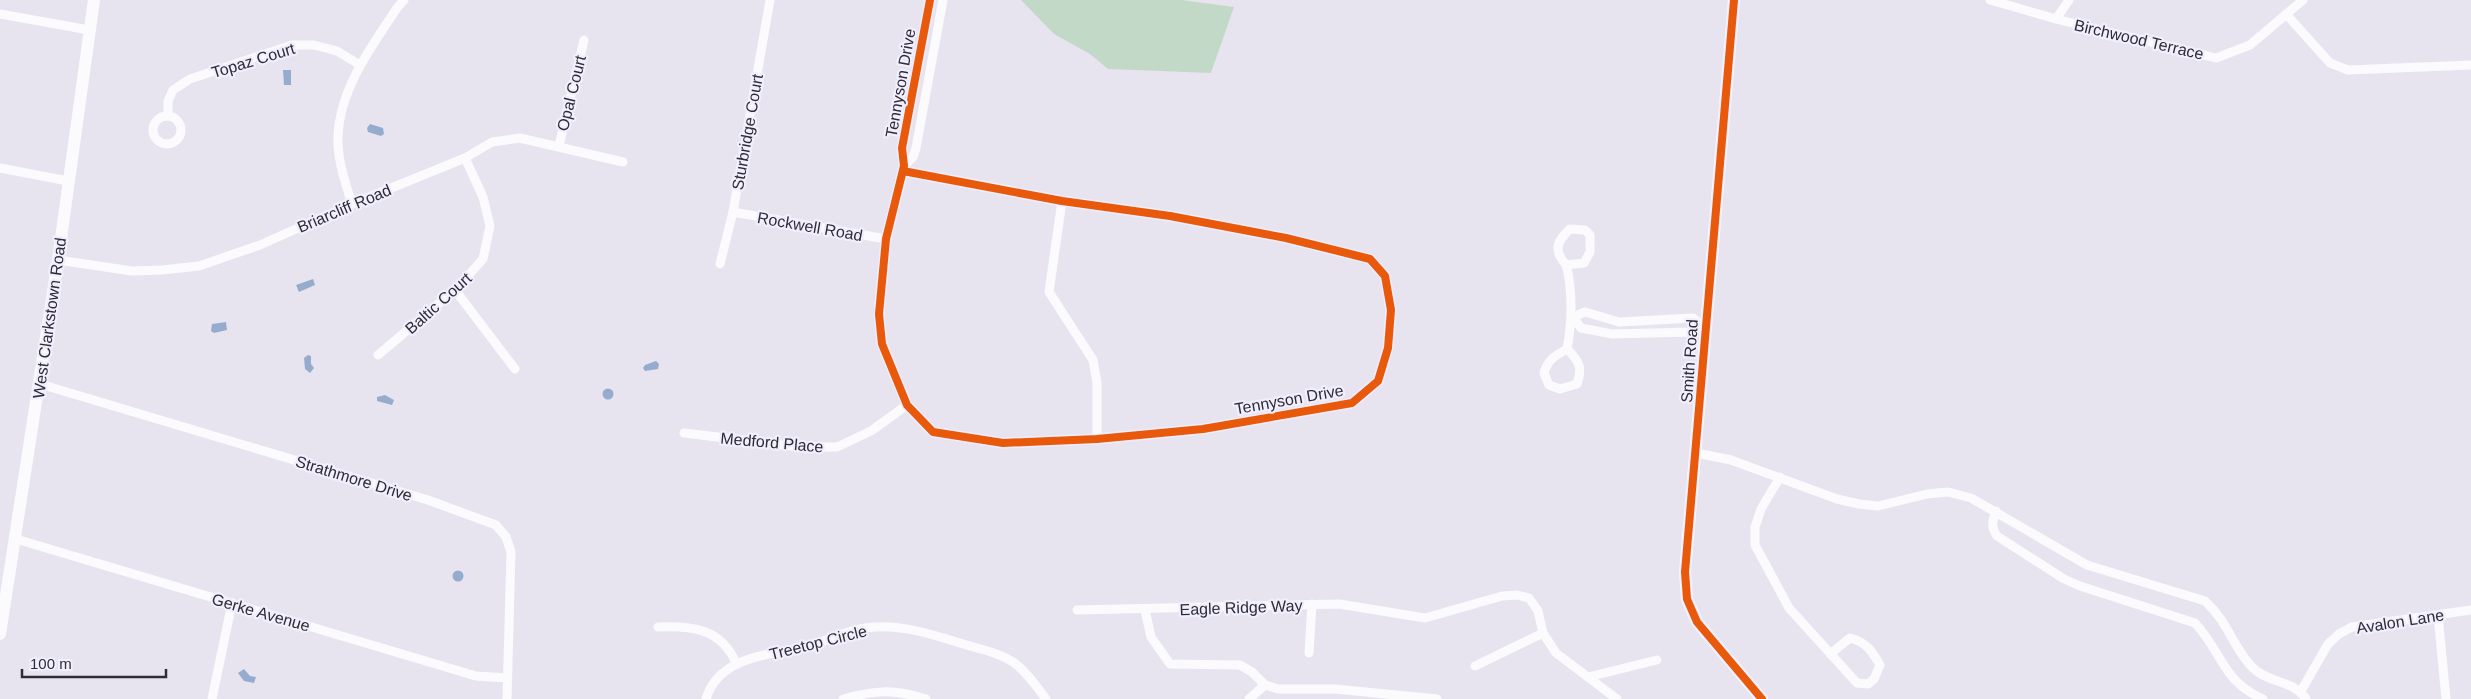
<svg xmlns="http://www.w3.org/2000/svg" width="2471" height="699" font-family="Helvetica,sans-serif">
  <rect width="100%" height="100%" fill="#e7e4f0"/>
  <path fill="#c3d9c8" d="M1021,0H1182L1234,7L1211,73L1108,69L1090,54L1054,34Z"/>
  <g fill="#96accf">
    <path d="M283,70H291V85H284Z"/>
    <path d="M370,124L383,128L384,134L381,136L368,132L367,128Z"/>
    <path d="M313,279L315,285L299,292L296,285Z"/>
    <path d="M226,322L227,330L214,333L211,331L212,324Z"/>
    <path d="M308,355L311,356V364L314,368L310,373L305,369L304,358Z"/>
    <path d="M656,361L659,364L658,369L645,371L643,368L645,365Z"/>
    <circle cx="608" cy="394" r="5.5"/>
    <path d="M385,395L394,400L392,405L377,401V397Z"/>
    <circle cx="458" cy="576" r="5.5"/>
    <path d="M244,669L250,676L256,677L254,683L244,681L238,673Z"/>
  </g>
  <g fill="none" stroke-linecap="round" stroke-linejoin="round">
    <g stroke="#fbfbfd" stroke-width="9">
      <path d="M1990,0L2056,19L2216,58L2250,45L2303,0"/>
      <path d="M0,14L89,30"/>
      <path d="M2286,14L2330,63L2348,70L2471,65"/>
      <path d="M2056,19L2069,0"/>
      <circle cx="167" cy="130" r="14"/>
      <path d="M168,116V101L173,90L190,79L292,45H314L337,51L360,65"/>
      <path d="M559,146L584,40"/>
      <path d="M904,166L913,157L916,148L943,0"/>
      <path d="M0,168L68,181"/>
      <path d="M903,171L1062,201L1170,216L1286,238L1370,259L1385,276L1391,310L1388,348L1378,381L1352,403L1203,429L1097,439L1003,443L933,432L907,405L882,344L879,314L886,239L904,166L902,148L930,0"/>
      <path d="M1062,201L1049,292L1093,360L1097,383V439"/>
      <path d="M352,204C345,182 337,159 338,136C340,88 372,46 397,8L404,0"/>
      <path d="M733,212L886,239"/>
      <path d="M58,260L132,271L162,270L199,266L260,245L352,204L465,158L492,142L520,138L623,162"/>
      <path d="M720,264L733,212L770,0"/>
      <path d="M1566,265L1584,263L1590,252V235L1585,230L1570,229C1565,234 1558,240 1558,248C1557,257 1565,261 1567,268C1573,296 1572,322 1567,349C1555,356 1548,359 1544,373L1549,385L1560,389L1577,384C1583,367 1579,361 1567,349"/>
      <path d="M455,290L515,369"/>
      <path d="M1701,325L1692,332L1612,334L1581,328L1573,317L1585,312L1619,322L1693,318L1701,325H1705"/>
      <path d="M378,355L455,290L483,259L490,226L483,197L465,158"/>
      <path d="M40,384L428,500L496,525L506,537L511,552L507,699"/>
      <path d="M684,433L800,447H837L871,431L907,405"/>
      <path d="M1696,453L1731,460L1837,499L1859,504L1878,506L1927,494L1948,492L1971,498L2087,565L2205,601C2229,623 2233,648 2253,668C2268,683 2294,680 2306,699"/>
      <path d="M1780,477L1761,509L1755,527V545L1789,608L1857,683L1868,684L1874,679L1880,665C1872,651 1866,642 1850,638L1830,654"/>
      <path d="M1996,511C1992,521 1991,527 1997,536L2064,579L2080,586L2195,623C2223,653 2221,680 2263,699"/>
      <path d="M16,539L476,676L507,678"/>
      <path d="M1077,610L1339,604L1425,618L1502,596L1517,595L1529,598L1538,611L1543,633L1556,653L1617,699"/>
      <path d="M1145,610L1151,637L1170,664L1240,665L1252,672L1265,685L1278,689H1335L1437,699"/>
      <path d="M2438,615L2446,699"/>
      <path d="M658,627C692,626 721,628 736,663"/>
      <path d="M1309,653L1312,604"/>
      <path d="M1475,666L1543,633"/>
      <path d="M1588,677L1657,660"/>
      <path d="M2301,691L2328,644L2339,634L2352,627L2471,610"/>
      <path d="M212,699L232,603"/>
      <path d="M706,699C718,658 765,655 801,648C820,644 836,635 855,630C894,620 933,635 970,646C985,650 1000,654 1013,662C1027,672 1036,686 1046,699"/>
      <path d="M843,699C875,690 894,689 926,699"/>
      <path d="M1249,699L1265,685"/>
    </g>
    <g stroke="#fbfbfd" stroke-width="12">
      <path d="M1734,0L1685,572L1687,599L1697,622L1762,699"/>
      <path d="M0,634L58,260L94,0"/>
    </g>
    <g stroke="#f1eefe" stroke-width="11">
      <g id="cycleway">
        <path d="M1734,0L1685,572L1687,599L1697,622L1762,699"/>
        <path d="M903,171L1062,201L1170,216L1286,238L1370,259L1385,276L1391,310L1388,348L1378,381L1352,403L1203,429L1097,439L1003,443L933,432L907,405L882,344L879,314L886,239L904,166L902,148L930,0"/>
      </g>
    </g>
    <use href="#cycleway" stroke="#e8590c" stroke-width="8"/>
  </g>
  <g text-anchor="middle" stroke-width="4.5" stroke-linejoin="round" paint-order="stroke">
    <g font-size="16" fill="#2e2c34" stroke="#f1eefe">
      <text transform="translate(2139 39) rotate(13)" y="6">Birchwood Terrace</text>
      <text transform="translate(253 60) rotate(-17)" y="6">Topaz Court</text>
      <text transform="translate(900 83) rotate(-80)" y="6">Tennyson Drive</text>
      <text transform="translate(571 93) rotate(-76)" y="6">Opal Court</text>
      <text transform="translate(747 132) rotate(-80)" y="6">Sturbridge Court</text>
      <text transform="translate(344 208) rotate(-23)" y="6">Briarcliff Road</text>
      <text transform="translate(810 226) rotate(10)" y="6">Rockwell Road</text>
      <text transform="translate(438 303) rotate(-42)" y="6">Baltic Court</text>
      <text transform="translate(49 318) rotate(-82)" y="6">West Clarkstown Road</text>
      <text transform="translate(1689 361) rotate(-86)" y="6">Smith Road</text>
      <text transform="translate(1289 399) rotate(-10)" y="6">Tennyson Drive</text>
      <text transform="translate(772 442) rotate(5)" y="6">Medford Place</text>
      <text transform="translate(354 478) rotate(17)" y="6">Strathmore Drive</text>
      <text transform="translate(1241 607) rotate(-2)" y="6">Eagle Ridge Way</text>
      <text transform="translate(261 612) rotate(16)" y="6">Gerke Avenue</text>
      <text transform="translate(2400 621) rotate(-9)" y="6">Avalon Lane</text>
      <text transform="translate(818 642) rotate(-14)" y="6">Treetop Circle</text>
    </g>
  </g>
  <path d="M22 669v8h144v-8" fill="none" stroke="#2e2c34" stroke-width="2.5"/>
  <text x="30" y="669" font-size="15" fill="#2e2c34" stroke="#f1eefe" stroke-width="4" paint-order="stroke">100 m</text>
</svg>
